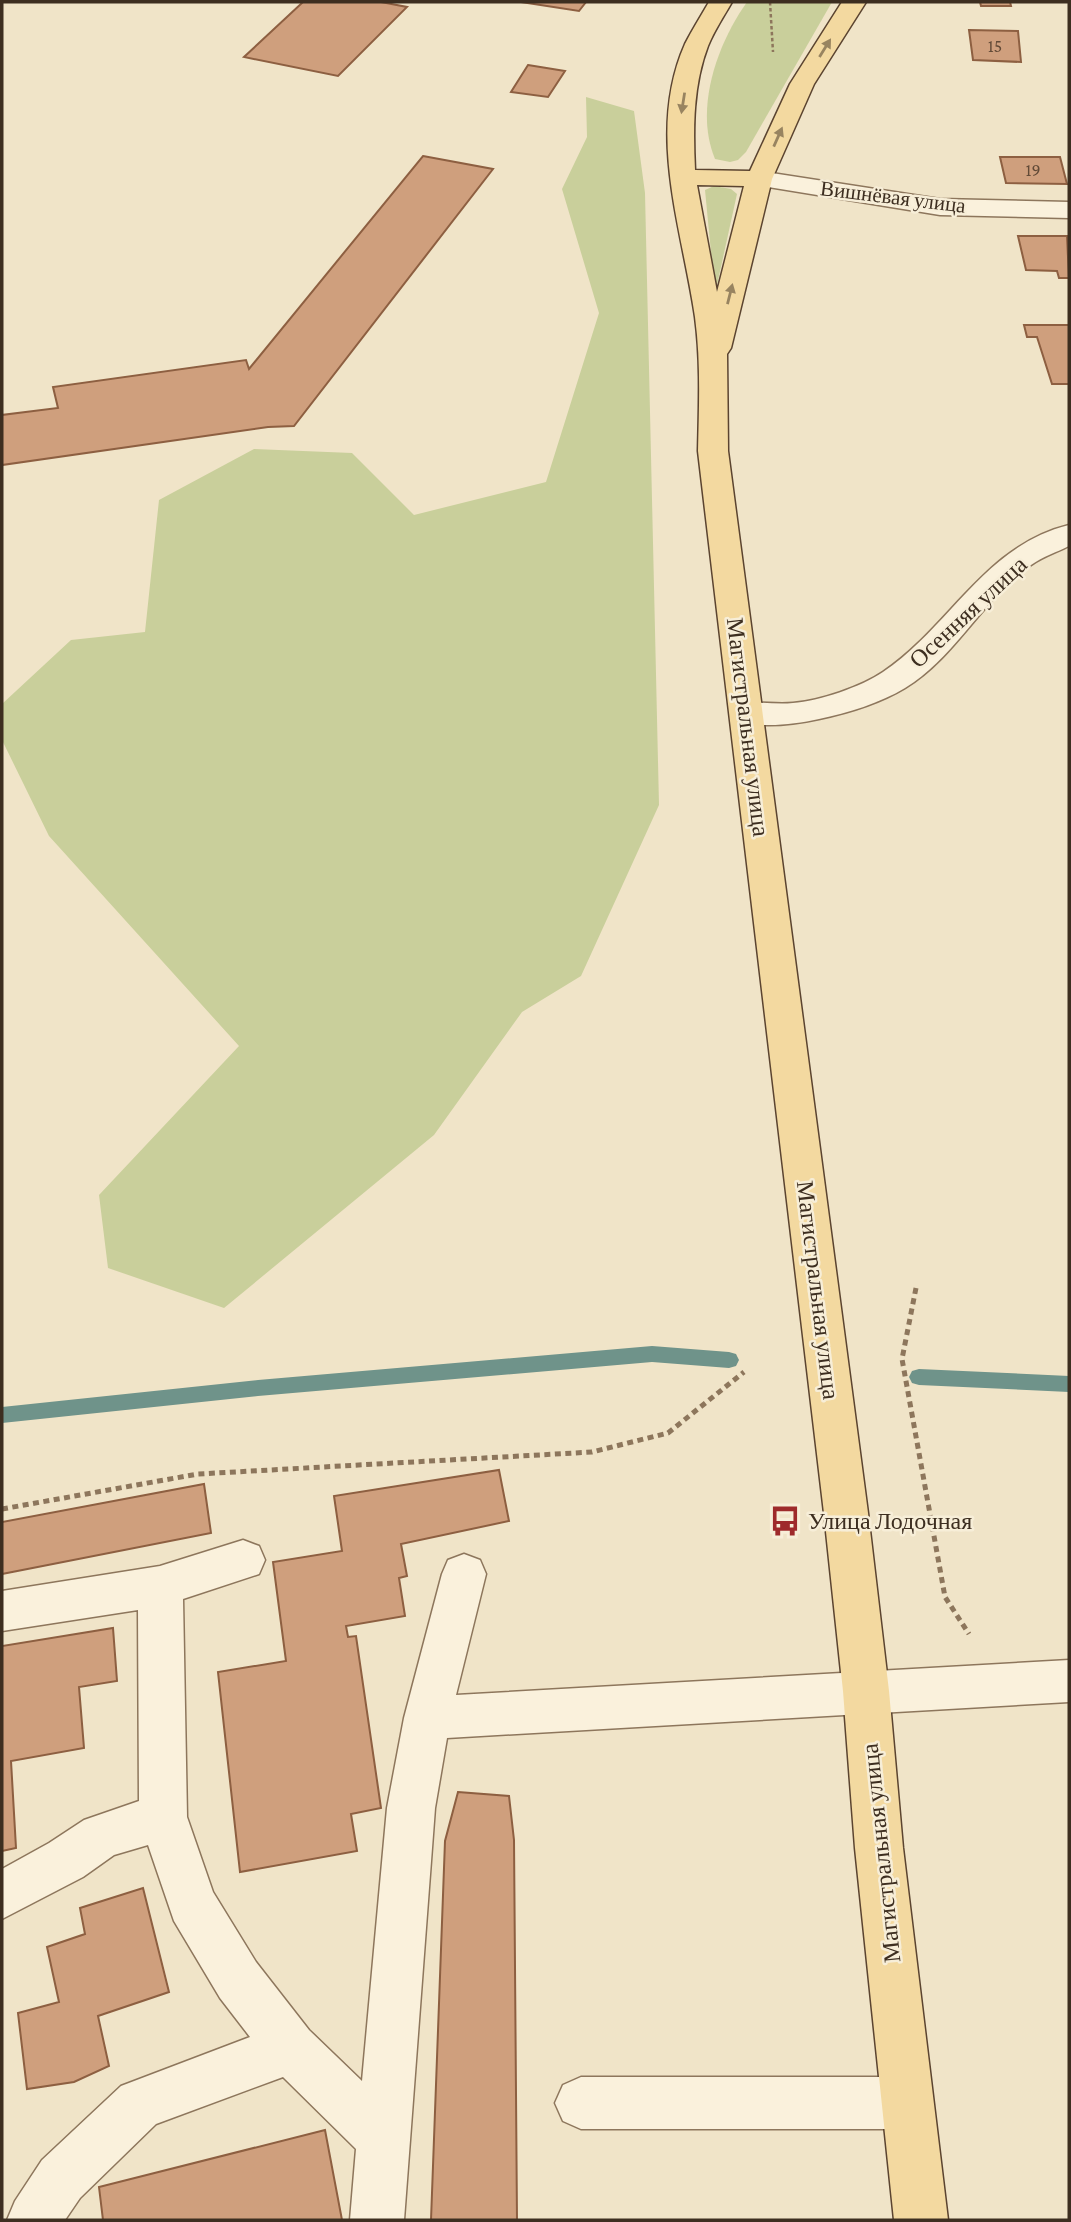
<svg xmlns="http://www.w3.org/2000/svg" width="1071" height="2222" font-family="'Crimson Pro',serif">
  <rect width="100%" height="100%" fill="#f0e4c8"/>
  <g fill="#c9cf9b">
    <path d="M747,2H832L746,152L738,160L730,162L715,159C694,109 717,44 747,2Z"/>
    <path d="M586,97L634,111L645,193L659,805L581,976L522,1012L434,1135L224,1308L108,1268L99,1195L239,1046L49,836L2,740V704L71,640L145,632L159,500L254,449L352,453L414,515L546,482L599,313L562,189L587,137Z"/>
    <path d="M714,186L731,189L737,194L715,294L705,190Z"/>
  </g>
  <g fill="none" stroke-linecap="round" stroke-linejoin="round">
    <g fill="#6f938a" fill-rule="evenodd">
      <path d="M652,1346L729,1352L736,1354L739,1360L736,1366L729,1368L652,1362L258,1396L2,1423V1407L258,1380Z"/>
      <path d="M919,1369L1069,1376V1392L919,1385L912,1383L909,1377L912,1371Z"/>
    </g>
  </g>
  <g fill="#cf9f7d" stroke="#8d5f41" stroke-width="2">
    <path d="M303,2H381L407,7L338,76L244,57Z"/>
    <path d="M521,2H586L579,11Z"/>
    <path d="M980,2H1010L1011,6H981Z"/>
    <path d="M969,30L1018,31L1021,62L973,60Z"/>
    <path d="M528,65L565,71L548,97L511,92Z"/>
    <path d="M423,156L493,169L294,426L268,427L2,465V415L58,408L53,387L246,360L249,369Z"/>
    <path d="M1000,157H1060L1067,184L1006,183Z"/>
    <path d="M1018,236H1067L1069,278H1059L1057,271L1026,270Z"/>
    <path d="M1024,325H1069V384H1052L1037,337H1027Z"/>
    <path d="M499,1470L509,1521L401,1544L407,1576L399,1578L405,1616L346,1626L348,1637L356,1636L381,1808L351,1814L357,1851L240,1872L218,1672L286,1661L273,1562L342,1551L334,1496Z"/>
    <path d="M204,1484L211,1533L2,1574V1522Z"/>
    <path d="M113,1628L117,1681L79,1687L84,1748L11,1761L16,1848L2,1851V1646Z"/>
    <path d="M458,1792L509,1796L514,1840L517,2220H431L445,1841Z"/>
    <path d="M143,1888L169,1992L98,2016L109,2066L74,2082L27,2089L18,2013L59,2002L47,1947L85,1934L80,1908Z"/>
    <path d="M325,2130L342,2220H103L99,2187Z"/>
  </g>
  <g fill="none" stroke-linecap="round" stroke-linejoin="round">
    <g stroke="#8d765c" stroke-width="3">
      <g id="minor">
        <path d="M759,171L940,199L1069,202V218L940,215L750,184L746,179L750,174Z"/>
        <path d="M1069,525V546C1057,552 1042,557 1031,565C982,599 956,657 905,688C880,703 848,713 819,719C792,725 762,728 734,721L730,713L734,705C754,700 773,705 793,703C819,701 861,687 883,672C951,626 984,546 1069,525Z"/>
        <path d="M243,1540L259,1546L265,1560L259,1574L183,1599L187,1817L213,1892L256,1962L309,2030L362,2081L387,1808L404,1718L442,1574L448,1560L464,1554L480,1560L486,1574L456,1695L1069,1660V1702L447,1738L435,1808L404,2220H350L356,2149L283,2077L156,2124L80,2198L65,2220H7L15,2201L42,2160L121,2086L250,2037L220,1998L174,1921L148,1845L114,1855L83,1877L2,1919V1869L49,1843L84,1820L139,1801L138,1610L2,1631V1591L160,1566Z"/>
        <path d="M581,2077H907L925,2085L933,2103L925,2121L907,2129H581L563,2121L555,2103L563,2085Z"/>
      </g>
    </g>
    <g stroke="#5b4430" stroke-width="3">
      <path id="major" d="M709,2H732C724,16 714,31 708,46C693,85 693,128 695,170L750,171L790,84L842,2H866L814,84L772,179L731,348L727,354L728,451L868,1513L889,1691L903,1848L948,2220H894L855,1848L843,1691L824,1513L698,451C699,406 701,362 695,317C682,228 646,132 685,44C692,30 701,16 709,2ZM697,185L744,186L717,292Z"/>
    </g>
    <path stroke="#8d765c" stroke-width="2.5" stroke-dasharray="3.5 2.5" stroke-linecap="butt" d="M770,2L773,52"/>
    <g stroke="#8d765c" stroke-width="5" stroke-dasharray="6 4.5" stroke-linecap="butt">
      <path d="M916,1288L902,1359L945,1597L969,1634"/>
      <path d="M2,1509L198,1474L592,1452L668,1433L744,1372"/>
    </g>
    <use href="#minor" fill="#faf1dc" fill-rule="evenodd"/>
    <use href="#major" fill="#f3d9a0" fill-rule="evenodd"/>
  </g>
  <defs><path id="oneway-solid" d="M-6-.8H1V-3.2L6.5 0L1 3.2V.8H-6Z" transform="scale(1.75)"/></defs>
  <g fill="#988460">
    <use href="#oneway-solid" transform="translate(825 48) rotate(-58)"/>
    <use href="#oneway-solid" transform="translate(683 103) rotate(99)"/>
    <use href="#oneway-solid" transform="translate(778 137) rotate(-66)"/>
    <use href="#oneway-solid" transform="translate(730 294) rotate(-76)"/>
  </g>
  <defs>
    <g id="bus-bare" transform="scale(2.415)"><path d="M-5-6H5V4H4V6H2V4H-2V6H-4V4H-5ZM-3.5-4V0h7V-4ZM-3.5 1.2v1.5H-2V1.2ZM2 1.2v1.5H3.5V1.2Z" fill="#9e2a2b" stroke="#f7eed8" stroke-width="2.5" paint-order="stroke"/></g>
  </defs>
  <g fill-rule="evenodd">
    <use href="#bus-bare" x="785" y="1521"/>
  </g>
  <g text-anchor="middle" stroke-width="5" stroke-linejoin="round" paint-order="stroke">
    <g font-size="18" fill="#624a37">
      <text x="995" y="52">15</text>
      <text x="1033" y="176">19</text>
    </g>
    <g font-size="21" fill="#3d2e20" stroke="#f7eed8">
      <text transform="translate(893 197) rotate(7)" y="7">Вишнёвая улица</text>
    </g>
    <g font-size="24" fill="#3d2e20" stroke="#f7eed8">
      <text transform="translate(968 612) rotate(-43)" y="8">Осенняя улица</text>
      <text transform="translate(748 727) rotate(83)" y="8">Магистральная улица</text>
      <text transform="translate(818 1290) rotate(83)" y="8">Магистральная улица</text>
      <text transform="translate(881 1853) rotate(-96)" y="8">Магистральная улица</text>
    </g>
    <g font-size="24" fill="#3d2e20" stroke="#f7eed8" text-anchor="start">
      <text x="808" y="1529">Улица Лодочная</text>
    </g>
  </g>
  <rect width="1071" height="2222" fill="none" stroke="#3d2e20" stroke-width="7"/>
</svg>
